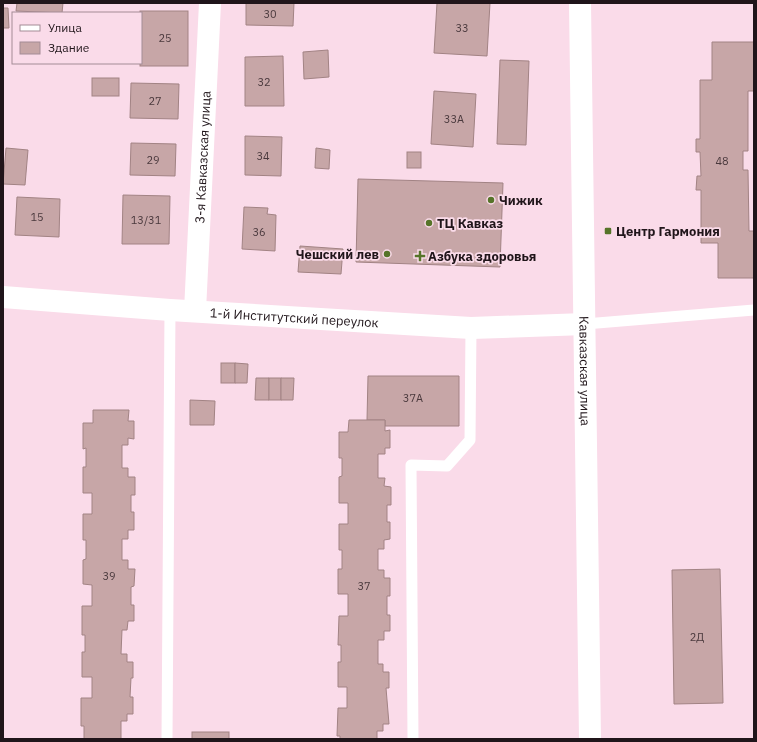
<svg xmlns="http://www.w3.org/2000/svg" width="757" height="742" font-family="'IBM Plex Sans',sans-serif">
  <rect width="100%" height="100%" fill="#fadbe9"/>
  <g fill="#c7a6a7" stroke="#a28384">
    <path d="M17,3H63L62,13L16,11Z"/>
    <path d="M246,3H294L293,26L246,25Z"/>
    <path d="M437,3H490L487,56L434,53Z"/>
    <path d="M3,8H8L9,28H3Z"/>
    <rect x="140" y="11" width="48" height="55"/>
    <path d="M712,42H754V91H748V151H743V170H748L749,231H754V278H718V243H701V190H696L697,176H701L700,152H696V139H700V80H712Z"/>
    <path d="M328,50L329,77L304,79L303,52Z"/>
    <path d="M283,56L284,106H245V57Z"/>
    <path d="M500,60L529,61L526,145L497,144Z"/>
    <rect x="92" y="78" width="27" height="18"/>
    <path d="M131,83L179,84L178,119L130,118Z"/>
    <path d="M434,91L476,94L473,147L431,144Z"/>
    <path d="M245,136L282,137L281,176L245,175Z"/>
    <path d="M131,143L176,144L175,176L130,175Z"/>
    <path d="M6,148L28,150L25,185L3,184Z"/>
    <path d="M316,148L330,150L329,169L315,168Z"/>
    <rect x="407" y="152" width="14" height="16"/>
    <path d="M358,179L503,183L500,267L356,262Z"/>
    <path d="M123,195L170,196L169,244H122Z"/>
    <path d="M17,197L60,199L59,237L15,235Z"/>
    <path d="M244,207L268,208L267,214L276,215L275,251L242,249Z"/>
    <path d="M300,246L343,249L341,274L298,272Z"/>
    <rect x="221" y="363" width="14" height="20"/>
    <path d="M235,363L248,364L247,383H235Z"/>
    <path d="M368,376H459V426H385V420H367Z"/>
    <path d="M256,378H269V400H255Z"/>
    <rect x="269" y="378" width="12" height="22"/>
    <path d="M281,378H294L293,400H281Z"/>
    <path d="M190,400L215,401L214,425H190Z"/>
    <path d="M93,410H129L128,421H134V439L128,438V445H122V468H128V477H135V495H131V512H134V530H128V539H122V560H128V569H135L134,586L131,587V605H134V621H128L127,630H122L121,654H127V662H133V678H131L130,697H133V714H127V721H121V739H84V726H81V698H92V677H82V652H85V635H82V606H92V585L83,584V560L86,559V540H83V514H92V493H83V467H86V448L83,449V423H93Z"/>
    <path d="M349,420H385V431L390,430V448H385V454H378V478H385L384,486L391,487V505H387V522H390V539L384,540V549H378V570H384V578H390V596H387V615H390V631H384V640H378V664H383V672H389V688H386L389,724H383V731H377V739H340V736H337L338,708H347V687H338V662H341V645H338L339,616H348V594H338V569H342V550H339V524H348V503H339V477L342,476V458H339V432H348Z"/>
    <path d="M720,569L723,703L674,704L672,570Z"/>
    <rect x="192" y="732" width="37" height="7"/>
  </g>
  <g fill="none" stroke-linecap="round" stroke-linejoin="round">
    <g stroke="#fff" stroke-width="11">
      <path d="M585,324L754,310"/>
      <path d="M167,739L170,310"/>
      <path d="M413,739L411,465L447,466L470,440L471,328"/>
    </g>
    <g stroke="#fff" stroke-width="22">
      <path id="s1" d="M3,297L170,310L471,328L585,324"/>
      <path id="s2" d="M195,311L210,3"/>
    </g>
    <path stroke="#fff" stroke-width="22" id="s3" d="M580,3L590,739"/>
  </g>
  <g fill="#567429" stroke="#fadbe9" stroke-width="1.5">
    <circle cx="491" cy="200" r="4"/>
    <circle cx="429" cy="223" r="4"/>
    <rect x="604" y="227" width="8" height="8" rx="2"/>
    <circle cx="387" cy="254" r="4"/>
    <path d="M418 250h4v4h4v4h-4v4h-4v-4h-4v-4h4z"/>
  </g>
  <g text-anchor="middle" stroke-width="3.5" stroke-linejoin="round" paint-order="stroke">
    <g font-size="11" fill="#4a393d">
      <text x="270" y="18">30</text>
      <text x="462" y="32">33</text>
      <text x="165" y="42">25</text>
      <text x="264" y="86">32</text>
      <text x="155" y="105">27</text>
      <text x="454" y="123">33А</text>
      <text x="263" y="160">34</text>
      <text x="153" y="164">29</text>
      <text x="722" y="165">48</text>
      <text x="37" y="221">15</text>
      <text x="146" y="224">13/31</text>
      <text x="259" y="236">36</text>
      <text x="413" y="402">37А</text>
      <text x="109" y="580">39</text>
      <text x="364" y="590">37</text>
      <text x="697" y="641">2Д</text>
    </g>
    <g font-size="13" fill="#20151a" stroke="#fadbe9">
      <text dy="5" stroke="none"><textPath href="#s2" startOffset="154">3-я Кавказская улица</textPath></text>
      <text dy="5" stroke="none"><textPath href="#s1" startOffset="292">1-й Институтский переулок</textPath></text>
      <text dy="5" stroke="none"><textPath href="#s3" startOffset="368">Кавказская улица</textPath></text>
    </g>
    <g font-size="13" font-weight="bold" fill="#20151a" stroke="#fadbe9" text-anchor="start">
      <text x="499" y="205">Чижик</text>
      <text x="437" y="228">ТЦ Кавказ</text>
      <text x="616" y="236">Центр Гармония</text>
      <text x="379" y="259" text-anchor="end">Чешский лев</text>
      <text x="428" y="261">Азбука здоровья</text>
    </g>
  </g>
  <rect width="757" height="742" fill="none" stroke="#20151a" stroke-width="8"/>
  <rect x="12" y="12" width="130" height="52" fill="#fadbe9" stroke="#a38c96"/>
  <rect x="20" y="25" width="20" height="6" fill="#ffffff" stroke="#a38c96"/>
  <text x="48" y="32" font-size="12" fill="#20151a">Улица</text>
  <rect x="20" y="42" width="20" height="12" fill="#c7a6a7" stroke="#a38c96"/>
  <text x="48" y="52" font-size="12" fill="#20151a">Здание</text>
</svg>
